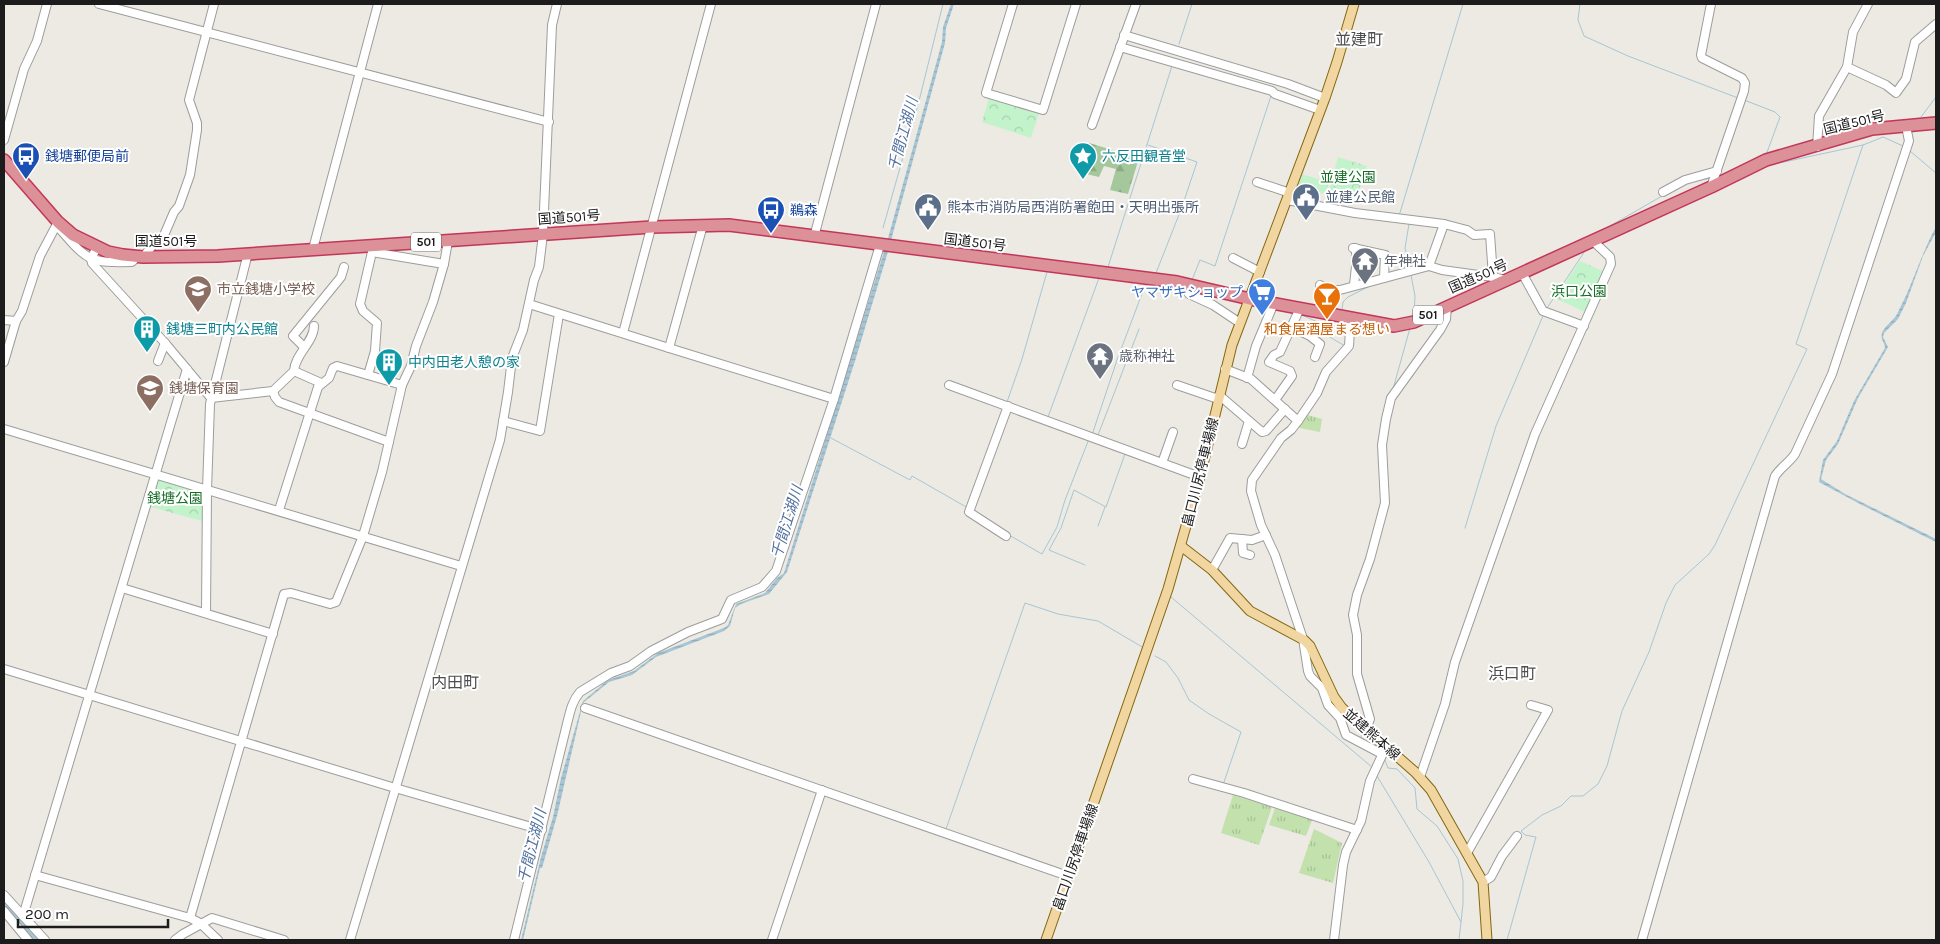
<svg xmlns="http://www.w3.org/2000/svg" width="1940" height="944" font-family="Karla,'Noto Sans JP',sans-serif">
  <defs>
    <pattern id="grass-tufts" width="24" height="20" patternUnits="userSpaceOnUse" patternTransform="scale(1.25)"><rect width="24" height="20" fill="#c2e1ad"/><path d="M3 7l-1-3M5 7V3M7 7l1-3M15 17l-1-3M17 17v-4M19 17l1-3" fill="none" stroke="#a6c094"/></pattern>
    <pattern id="forest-firs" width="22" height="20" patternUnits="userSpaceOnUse" patternTransform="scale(1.25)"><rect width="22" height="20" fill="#a4c79b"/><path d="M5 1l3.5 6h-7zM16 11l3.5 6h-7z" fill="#8daa85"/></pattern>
    <pattern id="park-crowns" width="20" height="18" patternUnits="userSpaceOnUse" patternTransform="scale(1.25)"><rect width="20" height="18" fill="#c3f3cb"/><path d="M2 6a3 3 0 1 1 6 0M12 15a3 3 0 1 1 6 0" fill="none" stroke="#a7d0ae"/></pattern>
    <pattern id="water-rules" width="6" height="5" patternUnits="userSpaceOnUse" patternTransform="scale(1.25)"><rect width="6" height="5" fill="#a7c6d5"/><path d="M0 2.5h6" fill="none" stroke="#8faab6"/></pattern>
  </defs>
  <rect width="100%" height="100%" fill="#eceae2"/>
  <g fill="url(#grass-tufts)">
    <path d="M1304,414L1322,419L1320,432L1295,427Z"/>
    <path d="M1233,795L1272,807L1259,845L1221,833Z"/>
    <path d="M1275,808L1312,820L1306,836L1269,825Z"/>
    <path d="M1314,829L1342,843L1333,883L1299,873Z"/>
  </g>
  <path fill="url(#forest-firs)" d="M1089,143L1139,158L1128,194L1110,190L1116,169L1104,166L1099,177L1082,173Z"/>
  <g fill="url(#park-crowns)">
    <path d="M989,97L1039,113L1031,138L982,122Z"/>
    <path d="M1338,157L1367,166L1355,203L1328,195Z"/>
    <path d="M1301,174L1329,182L1325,194L1297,185Z"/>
    <path d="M1580,261L1605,272L1587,313L1555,298Z"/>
    <path d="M157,476L205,491V519L202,521L147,506Z"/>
  </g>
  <g fill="url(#water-rules)">
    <path d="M951,4H954L946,28L945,43L887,255L855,361L787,572L769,594L741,604L735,608L730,626L724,631L656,657L632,675L609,682L583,703L557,816L542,868H540L523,940H521L541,857L553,817L561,778L583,701L608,680L634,671L658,653L724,628L728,625L736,604L765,593L777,578L784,573L887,242L942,42L943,27Z"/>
    <path d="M1936,227V232L1923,256L1906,303L1898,319L1884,333L1883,337L1888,347L1858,398L1838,444L1826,460L1821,479L1845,494L1936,539V542L1860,504L1819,482L1823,460L1837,441L1854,401L1885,348C1885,343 1880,339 1882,333C1884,326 1895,320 1898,312C1913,284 1921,254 1936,227Z"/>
  </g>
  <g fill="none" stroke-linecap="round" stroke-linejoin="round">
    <g stroke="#a7c6d5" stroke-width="1">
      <path d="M1580,4L1578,20L1584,36L1628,56L1738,98"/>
      <path d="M1179,44L1192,4"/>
      <path d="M1744,100L1775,112L1780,117L1766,155"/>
      <path d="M1921,117L1936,97"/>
      <path d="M1148,145L1197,162L1182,207L1156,273"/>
      <path d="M1910,151L1936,173"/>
      <path d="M1770,165L1863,145L1883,137L1903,146"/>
      <path d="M1677,188L1690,182L1711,178"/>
      <path d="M1399,216L1463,4"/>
      <path d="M1409,224L1405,248L1410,269"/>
      <path d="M883,228L920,97L943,4"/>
      <path d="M1603,230L1662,196"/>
      <path d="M1108,267L1172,66"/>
      <path d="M1411,275L1415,296L1414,315"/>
      <path d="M1192,280L1200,260L1215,266L1271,96"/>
      <path d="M1547,308L1585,251"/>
      <path d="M1342,310L1343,302L1348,297L1370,286"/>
      <path d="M1302,315L1322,324L1328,336L1345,346"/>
      <path d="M951,381L1045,416"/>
      <path d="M1393,389L1410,328"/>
      <path d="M1310,396L1315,389"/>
      <path d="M1007,402L1022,359L1047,272"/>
      <path d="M1091,433L1048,417L1099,278"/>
      <path d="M1096,434L1098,435L1139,329"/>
      <path d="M1092,435L1117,360L1143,291L1148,283"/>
      <path d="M829,437L910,480L912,476L968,508"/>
      <path d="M1379,448L1380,479"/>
      <path d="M1098,526L1105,507"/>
      <path d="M1465,528L1496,426L1543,316"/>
      <path d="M1009,535L1042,554L1057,527L1065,500L1089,439"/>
      <path d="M1085,565L1049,550L1061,528L1074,490L1106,507L1125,454"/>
      <path d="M1171,597L1373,768"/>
      <path d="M1155,656L1166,662L1178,678L1189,700L1209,714L1241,732L1223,785"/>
      <path d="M1361,739L1362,730"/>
      <path d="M1384,758L1388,768L1397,769L1415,788L1417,809L1437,826L1458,859L1463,881V904L1459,940"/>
      <path d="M1377,776L1429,862L1461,922"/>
      <path d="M946,829L1025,603L1058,614L1098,621L1144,648"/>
      <path d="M1507,940L1536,837L1525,835L1521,831L1542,815L1561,806L1571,796H1583L1598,784L1607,766L1622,711L1649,652L1666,603L1675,585L1709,554L1715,545L1807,349L1796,344L1863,145"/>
    </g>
    <path stroke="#a7c6d5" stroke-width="9" d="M4,904L14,914L35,940"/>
    <g stroke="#9d9d9d" stroke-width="10">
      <g id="minor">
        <path d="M99,4L549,122"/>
        <path d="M1013,4L986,93L1043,110L1076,4"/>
        <path d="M1124,35L1288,84L1325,98"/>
        <path d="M1120,47L1272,91L1275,94L1320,110"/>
        <path d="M1847,67L1886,85L1896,93L1906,79L1915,42L1936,24"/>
        <path d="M1092,125L1136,4"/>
        <path d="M4,140L24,69L37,41L47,4"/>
        <path d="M1817,147L1819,116L1847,67L1853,32L1868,4"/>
        <path d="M1257,182L1290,193"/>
        <path d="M1711,187L1744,91L1745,83L1742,78L1702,58L1701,55L1711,4"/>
        <path d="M1663,192L1685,180L1717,171"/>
        <path d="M1287,200L1355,213L1444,224L1467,230L1474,235L1490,234L1493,277L1505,280"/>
        <path d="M703,225L669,348L834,399"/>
        <path d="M59,228C88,261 88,263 132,262L137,257"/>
        <path d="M814,237L876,4"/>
        <path d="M97,247L91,259L92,263L165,343L211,398"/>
        <path d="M372,248V252L444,264"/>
        <path d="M1353,248L1385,255L1384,278"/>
        <path d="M313,249L378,4"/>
        <path d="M143,257L153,245L162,240L174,212L179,206L190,175L197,130V123L189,100L214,4"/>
        <path d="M1233,258L1260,272"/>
        <path d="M1429,266L1442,270L1493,277"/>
        <path d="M1522,273L1543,311L1584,326"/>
        <path d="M1320,285L1329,290"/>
        <path d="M1354,285L1357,257L1355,248"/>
        <path d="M1189,294L1213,305L1240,323"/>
        <path d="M529,304L669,348"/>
        <path d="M1317,311L1329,290H1340L1429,266L1444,224"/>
        <path d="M1347,317L1350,330L1349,346L1326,372L1317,393L1298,421L1291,430L1281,438L1252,480L1251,491L1261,525L1275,555L1303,639L1308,671L1310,676L1322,688L1328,705L1340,718L1346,735L1382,754"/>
        <path d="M4,320L16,321"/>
        <path d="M1291,327L1310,336L1320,344L1315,357"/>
        <path d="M623,333L711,4"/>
        <path d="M304,347L293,336L341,277L344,267"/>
        <path d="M158,361L165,343"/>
        <path d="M4,362L16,321L22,311L40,256L58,222"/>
        <path d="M1225,369L1251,379L1298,421"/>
        <path d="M294,371C295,354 314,342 314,326"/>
        <path d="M368,375L375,351L377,323L363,311L360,304L372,252"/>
        <path d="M1247,378L1256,346L1274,303"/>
        <path d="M949,385L1200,477"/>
        <path d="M1177,385L1218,399"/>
        <path d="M273,391L275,397L279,402L389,442"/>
        <path d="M1219,395L1262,432L1266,431L1285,409"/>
        <path d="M211,398L273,391L294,371L321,383"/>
        <path d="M1275,400L1292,376L1290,371L1269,362L1274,355L1280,352L1300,308"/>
        <path d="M503,421L540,431L559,314"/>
        <path d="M4,429L461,566"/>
        <path d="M1242,444L1249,421"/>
        <path d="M1162,463L1173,432"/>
        <path d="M279,510L318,387L329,378L333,368L337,366L402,385"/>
        <path d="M1006,536L969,512L1008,406"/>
        <path d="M1242,539L1243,553L1250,555"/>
        <path d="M1212,570L1230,538L1252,540L1266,535"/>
        <path d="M122,588L273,634"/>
        <path d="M206,613L207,490L210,404L248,253"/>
        <path d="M4,669L395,788L542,830"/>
        <path d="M585,708L1068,876"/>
        <path d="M1366,730L1370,719L1357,674V635L1353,615L1357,595L1370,559L1385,503L1382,445L1386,419L1391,398L1440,330L1446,319L1447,307"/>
        <path d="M1420,777L1445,704L1455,662L1535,434L1611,264L1610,257L1593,241"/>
        <path d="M1193,779L1244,793L1357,830"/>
        <path d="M1467,853L1548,710L1531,705"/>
        <path d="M35,875L190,918L200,923L218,940"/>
        <path d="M1483,882L1491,877L1502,856L1517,836"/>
        <path d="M4,895L45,940"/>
        <path d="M4,911L28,940"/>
        <path d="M23,916L187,369"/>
        <path d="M190,918L284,594L291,593L330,604L336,602L363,536L382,472L402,385L411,366L416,346L433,302L444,264L448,241"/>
        <path d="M175,940L183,934L212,918L284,940"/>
        <path d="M350,940L500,440L508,392L512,358L523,330L534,280L539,267L543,234L552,25L557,4"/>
        <path d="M514,940L567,724C570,712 572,701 580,692L611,673L630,666L651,651L688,632L722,619L731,600L762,587L776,571L834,399L880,245"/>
        <path d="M772,940L822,790"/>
        <path d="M1334,940L1343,865L1346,852L1361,821L1370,781L1384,751"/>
        <path d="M1642,940L1775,476C1781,467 1789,463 1795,454L1832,374L1909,141L1906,126"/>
      </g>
    </g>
    <g stroke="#84680f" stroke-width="11">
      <g id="major">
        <path d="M1181,546L1212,570L1250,611L1304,640L1310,646L1334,697L1342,708L1415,772L1431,790L1483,882L1487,940"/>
        <path d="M1046,940L1168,589L1200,477L1232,345L1325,98L1337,62L1354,4"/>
      </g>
    </g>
    <g stroke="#c33659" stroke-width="14">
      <path id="highway" d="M4,160L58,222L73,235L108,252L123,255L143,257L218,256L652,227L729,225L1177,282L1250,299L1394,326L1414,322L1711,187L1766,160L1872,129L1936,123"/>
    </g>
    <use href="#minor" stroke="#fff" stroke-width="8"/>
    <use href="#major" stroke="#f1d6a2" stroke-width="9"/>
    <use href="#highway" stroke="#dc9198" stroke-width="11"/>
  </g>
  <defs>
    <g id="bus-pin" transform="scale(1.4375)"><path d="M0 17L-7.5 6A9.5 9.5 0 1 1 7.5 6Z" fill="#1a4fb4" stroke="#fff"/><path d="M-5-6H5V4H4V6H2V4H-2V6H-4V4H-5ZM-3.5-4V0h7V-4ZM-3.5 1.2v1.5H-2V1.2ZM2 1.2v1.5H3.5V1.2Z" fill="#fff"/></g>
    <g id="sight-pin" transform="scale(1.4375)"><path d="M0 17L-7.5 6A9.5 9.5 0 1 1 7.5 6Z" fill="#0f9aa8" stroke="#fff"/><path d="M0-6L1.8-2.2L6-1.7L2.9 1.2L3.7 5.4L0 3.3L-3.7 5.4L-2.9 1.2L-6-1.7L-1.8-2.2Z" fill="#fff"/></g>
    <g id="civic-pin" transform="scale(1.4375)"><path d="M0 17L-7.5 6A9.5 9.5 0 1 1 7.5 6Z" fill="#5c6f8a" stroke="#fff"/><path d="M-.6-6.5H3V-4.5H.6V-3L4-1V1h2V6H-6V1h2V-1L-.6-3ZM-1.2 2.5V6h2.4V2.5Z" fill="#fff"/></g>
    <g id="temple-pin" transform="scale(1.4375)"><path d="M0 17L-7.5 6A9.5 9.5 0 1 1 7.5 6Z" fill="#6b7280" stroke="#fff"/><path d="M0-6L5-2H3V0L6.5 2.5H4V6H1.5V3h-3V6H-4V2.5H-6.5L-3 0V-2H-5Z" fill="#fff"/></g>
    <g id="school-pin" transform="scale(1.4375)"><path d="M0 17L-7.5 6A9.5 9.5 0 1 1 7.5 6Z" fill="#8d6e63" stroke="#fff"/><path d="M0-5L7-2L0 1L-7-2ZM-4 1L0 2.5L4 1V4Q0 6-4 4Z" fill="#fff"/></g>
    <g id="supermarket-pin" transform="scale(1.4375)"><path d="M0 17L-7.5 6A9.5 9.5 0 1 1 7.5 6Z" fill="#3f7fe0" stroke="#fff"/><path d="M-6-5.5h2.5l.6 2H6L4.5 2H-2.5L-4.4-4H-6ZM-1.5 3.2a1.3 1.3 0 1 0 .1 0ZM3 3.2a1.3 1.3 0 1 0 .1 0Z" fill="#fff"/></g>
    <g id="bar-pin" transform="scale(1.4375)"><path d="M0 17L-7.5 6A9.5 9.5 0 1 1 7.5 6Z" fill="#e8710a" stroke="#fff"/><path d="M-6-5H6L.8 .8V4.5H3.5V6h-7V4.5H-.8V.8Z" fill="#fff"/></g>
    <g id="building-pin" transform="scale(1.4375)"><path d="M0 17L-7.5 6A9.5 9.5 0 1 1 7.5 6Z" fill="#0f9aa8" stroke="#fff"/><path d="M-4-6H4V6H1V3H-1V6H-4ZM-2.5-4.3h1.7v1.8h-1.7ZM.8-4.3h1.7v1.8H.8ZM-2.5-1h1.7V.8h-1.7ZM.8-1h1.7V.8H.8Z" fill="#fff"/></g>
  </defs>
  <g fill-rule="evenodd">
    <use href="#bus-pin" x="26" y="156"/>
    <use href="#sight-pin" x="1083" y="156"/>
    <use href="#civic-pin" x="1306" y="197"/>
    <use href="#civic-pin" x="928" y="207"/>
    <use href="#bus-pin" x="771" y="210"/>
    <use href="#temple-pin" x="1365" y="261"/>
    <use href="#school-pin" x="198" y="289"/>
    <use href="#supermarket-pin" x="1262" y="292"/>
    <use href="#bar-pin" x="1327" y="296"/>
    <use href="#building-pin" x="147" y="329"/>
    <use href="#temple-pin" x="1100" y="356"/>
    <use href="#building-pin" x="389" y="362"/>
    <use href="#school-pin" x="150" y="388"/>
  </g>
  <g text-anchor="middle" stroke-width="4" stroke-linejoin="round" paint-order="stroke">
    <g fill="#fff" stroke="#606060" stroke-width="1">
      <rect x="411" y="232.5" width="30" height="19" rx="4"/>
      <rect x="1413" y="305.5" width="30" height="19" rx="4"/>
    </g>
    <g font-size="12" font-weight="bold" fill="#1c1c1c">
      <text x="426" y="246">501</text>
      <text x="1428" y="319">501</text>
    </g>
    <g font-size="14" fill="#1c1c1c" stroke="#fff">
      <text transform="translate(1854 122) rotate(-14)" y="5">国道501号</text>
      <text transform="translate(569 217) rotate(-4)" y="5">国道501号</text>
      <text x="166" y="246">国道501号</text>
      <text transform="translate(975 242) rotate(7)" y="5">国道501号</text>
      <text transform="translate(1478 276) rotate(-24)" y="5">国道501号</text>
      <text transform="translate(1200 472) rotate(-76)" y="5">畠口川尻停車場線</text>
      <text transform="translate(1372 734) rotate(41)" y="5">並建熊本線</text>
      <text transform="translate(1075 857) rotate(-71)" y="5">畠口川尻停車場線</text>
    </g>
    <g font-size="14" fill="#164399" stroke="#fff" text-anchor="start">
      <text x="45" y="161">銭塘郵便局前</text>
      <text x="790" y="215">鵜森</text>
    </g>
    <g font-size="14" fill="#0d838f" stroke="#fff" text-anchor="start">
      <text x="1102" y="161">六反田観音堂</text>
      <text x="166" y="334">銭塘三町内公民館</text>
      <text x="408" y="367">中内田老人憩の家</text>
    </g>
    <g font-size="14" fill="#166d26" stroke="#fff">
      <text x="1348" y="182">並建公園</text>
      <text x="1579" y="296">浜口公園</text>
      <text x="175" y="503">銭塘公園</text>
    </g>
    <g font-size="14" fill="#4e5e75" stroke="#fff" text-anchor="start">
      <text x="1325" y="202">並建公民館</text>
      <text x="947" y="212">熊本市消防局西消防署飽田・天明出張所</text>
    </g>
    <g font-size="14" fill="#5b616d" stroke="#fff" text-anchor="start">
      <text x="1384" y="266">年神社</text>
      <text x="1119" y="361">歳称神社</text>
    </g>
    <g font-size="14" fill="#785e54" stroke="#fff" text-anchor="start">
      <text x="217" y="294">市立銭塘小学校</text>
      <text x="169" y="393">銭塘保育園</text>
    </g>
    <g font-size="14" fill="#366cbe" stroke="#fff" text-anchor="end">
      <text x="1243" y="297">ヤマザキショップ</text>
    </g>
    <g font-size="14" fill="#c56008" stroke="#fff">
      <text x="1327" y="334">和食居酒屋まる想い</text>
    </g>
    <g font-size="15" font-style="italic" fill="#5372a0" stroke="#fff">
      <text transform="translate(903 134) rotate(-75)" y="5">千間江湖川</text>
      <text transform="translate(787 522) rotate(-73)" y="5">千間江湖川</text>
      <text transform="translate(532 846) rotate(-76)" y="5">千間江湖川</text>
    </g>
    <g font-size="16" fill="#4f4f4f" stroke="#fff">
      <text x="1359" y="45">並建町</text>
      <text x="1512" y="679">浜口町</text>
      <text x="455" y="688">内田町</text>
    </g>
  </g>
  <rect width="1940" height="944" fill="none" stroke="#1c1c1c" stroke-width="10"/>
  <path d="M18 919v8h150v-8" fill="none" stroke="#1c1c1c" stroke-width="2.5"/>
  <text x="25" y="919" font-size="15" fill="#1c1c1c" stroke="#ffffff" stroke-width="4" paint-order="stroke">200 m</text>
</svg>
